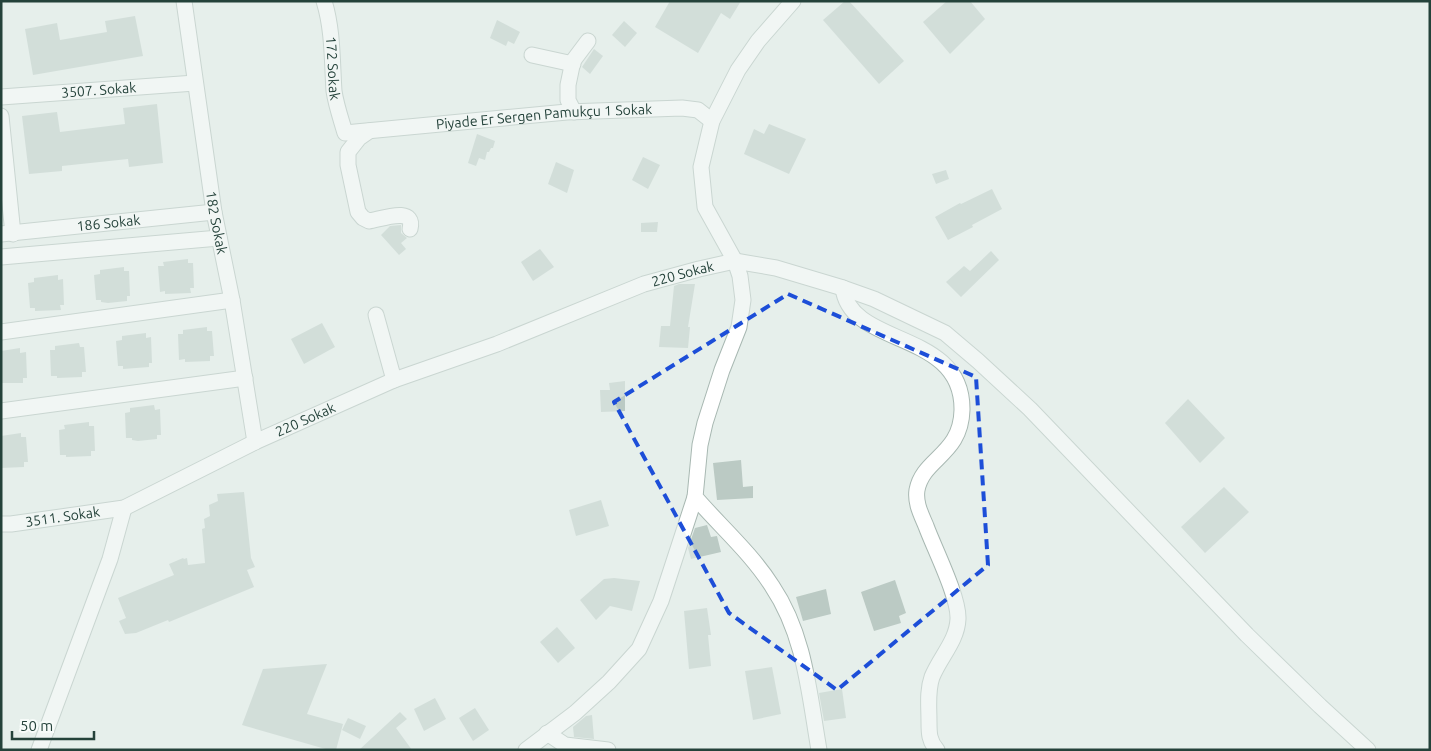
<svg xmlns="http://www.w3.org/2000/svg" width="1431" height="751" font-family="Ubuntu,sans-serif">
  <rect width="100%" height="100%" fill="#e6efeb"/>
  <g fill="#bbcac4">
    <path d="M670,1H741L730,19L721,13L698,53L655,27Z"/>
    <path d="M845,1H849L904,61L879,84L823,20Z"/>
    <path d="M947,1H970L985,19L950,54L923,22Z"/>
    <path d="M135,16L143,56L33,75L25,29L57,23L60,40L107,32L105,21Z"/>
    <path d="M497,20L520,32L514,44L508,41L506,46L490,38Z"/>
    <path d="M624,21L637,33L625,47L612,35Z"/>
    <path d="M594,49L603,56L590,74L582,67Z"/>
    <path d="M157,104L163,163L129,167L128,159L62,166V171L29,174L22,116L57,112L60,132L125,124L123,108Z"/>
    <path d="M769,124L806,139L789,174L744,154L754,129L764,134Z"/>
    <path d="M477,134L495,141L493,148H491L489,152H487L485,160L479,158L476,166L468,163Z"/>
    <path d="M643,157L660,165L648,189L632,180Z"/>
    <path d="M556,162L574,170L567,193L548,184Z"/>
    <path d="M946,170L949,179L936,184L932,174Z"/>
    <path d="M992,189L1002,209L972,225L973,227L948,240L935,217L960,203L961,204Z"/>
    <path d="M658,222L657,232H641V223Z"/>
    <path d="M401,225V233L407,238L401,243L406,249L399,255L381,235L390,226Z"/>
    <path d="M540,249L554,267L533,281L521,262Z"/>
    <path d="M991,251L999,260L961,297L946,282L964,266L970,271Z"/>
    <path d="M188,259V263H193L194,288H190L191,293L165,294V291L160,292L158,266H164L163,262Z"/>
    <path d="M124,267V271H129L130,296H127V301L108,303L101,302V300H96L94,275L100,274V270Z"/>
    <path d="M58,275V280L63,279L64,305H60L61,310L35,311V308H30L28,283L34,282V278Z"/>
    <path d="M679,284H695L688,327H690L688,348L659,347L661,326H670L674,286Z"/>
    <path d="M322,323L335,347L304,364L291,339Z"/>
    <path d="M207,327V331H212L214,356H210V361L185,362V359L179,360L178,334H183V330Z"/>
    <path d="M146,333V338L151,337L152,363H149V367L123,369V366H118L116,341L122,340V336Z"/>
    <path d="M79,343L80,347H84L86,372H82V377L57,378V376H51L50,350H55V346Z"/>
    <path d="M20,348V353L26,352L27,378H23V383H1V351Z"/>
    <path d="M625,381V411L601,412L600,390H610L609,383Z"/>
    <path d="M1188,399L1225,438L1200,463L1165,423Z"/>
    <path d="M154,405L155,410L160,409L161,435H157V439L138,441L132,440V438H126L125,413L130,412V408Z"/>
    <path d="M89,422V426H94L95,451H91V456L66,457V455H60L59,430L65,429L64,425Z"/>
    <path d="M21,433V437H26L28,462H24V467L1,468V436Z"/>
    <path d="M741,460L743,487L753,486V498L717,500L713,463Z"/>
    <path d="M1224,487L1249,512L1205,553L1181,527Z"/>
    <path d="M244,492L251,558L255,567L247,570L254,587L169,622L168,620L136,633L125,634L119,621L126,618L118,598L174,575L169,564L183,558L184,559L187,558L188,565L205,563L202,529L205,528L204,519L210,516L209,505L218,501L217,494Z"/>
    <path d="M601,500L609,526L576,536L569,510Z"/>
    <path d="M707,525L711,537L717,536L721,552L691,559L688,548L695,528Z"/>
    <path d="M614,578L640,581L632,611L610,606L596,620L580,600L604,579Z"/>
    <path d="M895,580L906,613L899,616L901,623L874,631L861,592Z"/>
    <path d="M826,589L831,614L803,621L796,597Z"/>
    <path d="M707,608L711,635H708L711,666L689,669L684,611Z"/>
    <path d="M557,627L575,648L558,663L540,642Z"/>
    <path d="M327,664L307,714L343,724L336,750H329L242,725L263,669Z"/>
    <path d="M772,667L781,714L753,720L745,671Z"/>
    <path d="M842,689L846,718L824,721L819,693Z"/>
    <path d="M435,698L446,719L424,731L414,709Z"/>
    <path d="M475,708L489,730L473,741L459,718Z"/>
    <path d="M400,712L407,719L396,728L412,750H359Z"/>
    <path d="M592,715L594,739L574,737L573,727L586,716Z"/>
    <path d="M348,718L366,726L360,739L342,730Z"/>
  </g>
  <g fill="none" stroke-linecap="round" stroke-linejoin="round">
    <g stroke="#a8b8b2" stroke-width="17">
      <g id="minor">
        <path id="s1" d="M184,1L214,212L232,300L255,442"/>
        <path id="s2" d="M324,1C333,30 332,61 334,91C336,105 341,119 345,133L567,112L682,108L698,110L712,121"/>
        <path d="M793,1L758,41L738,70L712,121L701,167L705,207L735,261L740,276L743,300L739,327L722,370L705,423L700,445L695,497C720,526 751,553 772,586C805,635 809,693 819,750"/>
        <path d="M532,55L573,64"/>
        <path id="s3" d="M1,97L195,83"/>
        <path d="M574,112L568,100V85L573,61L588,41"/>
        <path d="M1,116L13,234"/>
        <path d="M369,131L359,138L348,152V165L358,212L363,218L369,221C379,220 416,205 410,229"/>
        <path id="s4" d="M1,234L214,212"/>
        <path d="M1,257L219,238"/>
        <path d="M843,288C850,348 963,329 962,410C961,455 923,458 917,490C915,503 921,514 926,526C934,548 959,597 958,619C957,641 940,657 932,677C927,691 929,706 929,722C929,733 929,741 937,750"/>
        <path d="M376,315L394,380"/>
        <path d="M1,332L232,300"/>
        <path d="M1,411L245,378"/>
        <path id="s5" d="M1,524H11L124,508L255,442L394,380L497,344L644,284L699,269L735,261L776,268L843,288L874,299L945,333L978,361L1030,409L1247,635L1320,706L1368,750"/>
        <path d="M547,733L565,745L608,750"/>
        <path d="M39,750L110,559L124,508"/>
        <path d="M526,750L575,713L609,682L639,649L661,601L695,497"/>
      </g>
    </g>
    <use href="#minor" stroke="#fff" stroke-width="15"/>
  </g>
  <path d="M0 0H1431V751H0ZM788,294L976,377L988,565L837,690L729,613L614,402Z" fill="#e6efeb" fill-opacity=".55" fill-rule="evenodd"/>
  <path fill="none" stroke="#1d4ed8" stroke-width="4" stroke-dasharray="10 6" stroke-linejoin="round" d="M788,294L976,377L988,565L837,690L729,613L614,402Z"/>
  <g text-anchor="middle" stroke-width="5" stroke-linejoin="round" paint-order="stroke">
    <g font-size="14" fill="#24423a" stroke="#f7fbf9">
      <text dy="5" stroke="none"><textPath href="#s2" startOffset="68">172 Sokak</textPath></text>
      <text dy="5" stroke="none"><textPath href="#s3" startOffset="98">3507. Sokak</textPath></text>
      <text dy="5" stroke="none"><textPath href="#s2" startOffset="334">Piyade Er Sergen Pamukçu 1 Sokak</textPath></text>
      <text dy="5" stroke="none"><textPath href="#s1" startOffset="224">182 Sokak</textPath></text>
      <text dy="5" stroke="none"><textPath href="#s4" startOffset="108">186 Sokak</textPath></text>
      <text dy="5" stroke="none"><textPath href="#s5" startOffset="731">220 Sokak</textPath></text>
      <text dy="5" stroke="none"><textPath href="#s5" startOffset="326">220 Sokak</textPath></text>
      <text dy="5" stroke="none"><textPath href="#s5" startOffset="62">3511. Sokak</textPath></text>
    </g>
  </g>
  <rect width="1431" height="751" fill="none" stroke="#24423a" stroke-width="5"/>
  <path d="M12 731v8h82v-8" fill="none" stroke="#24423a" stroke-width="2.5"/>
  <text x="20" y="731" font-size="15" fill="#24423a" stroke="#f7fbf9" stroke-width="4" paint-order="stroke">50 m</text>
</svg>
